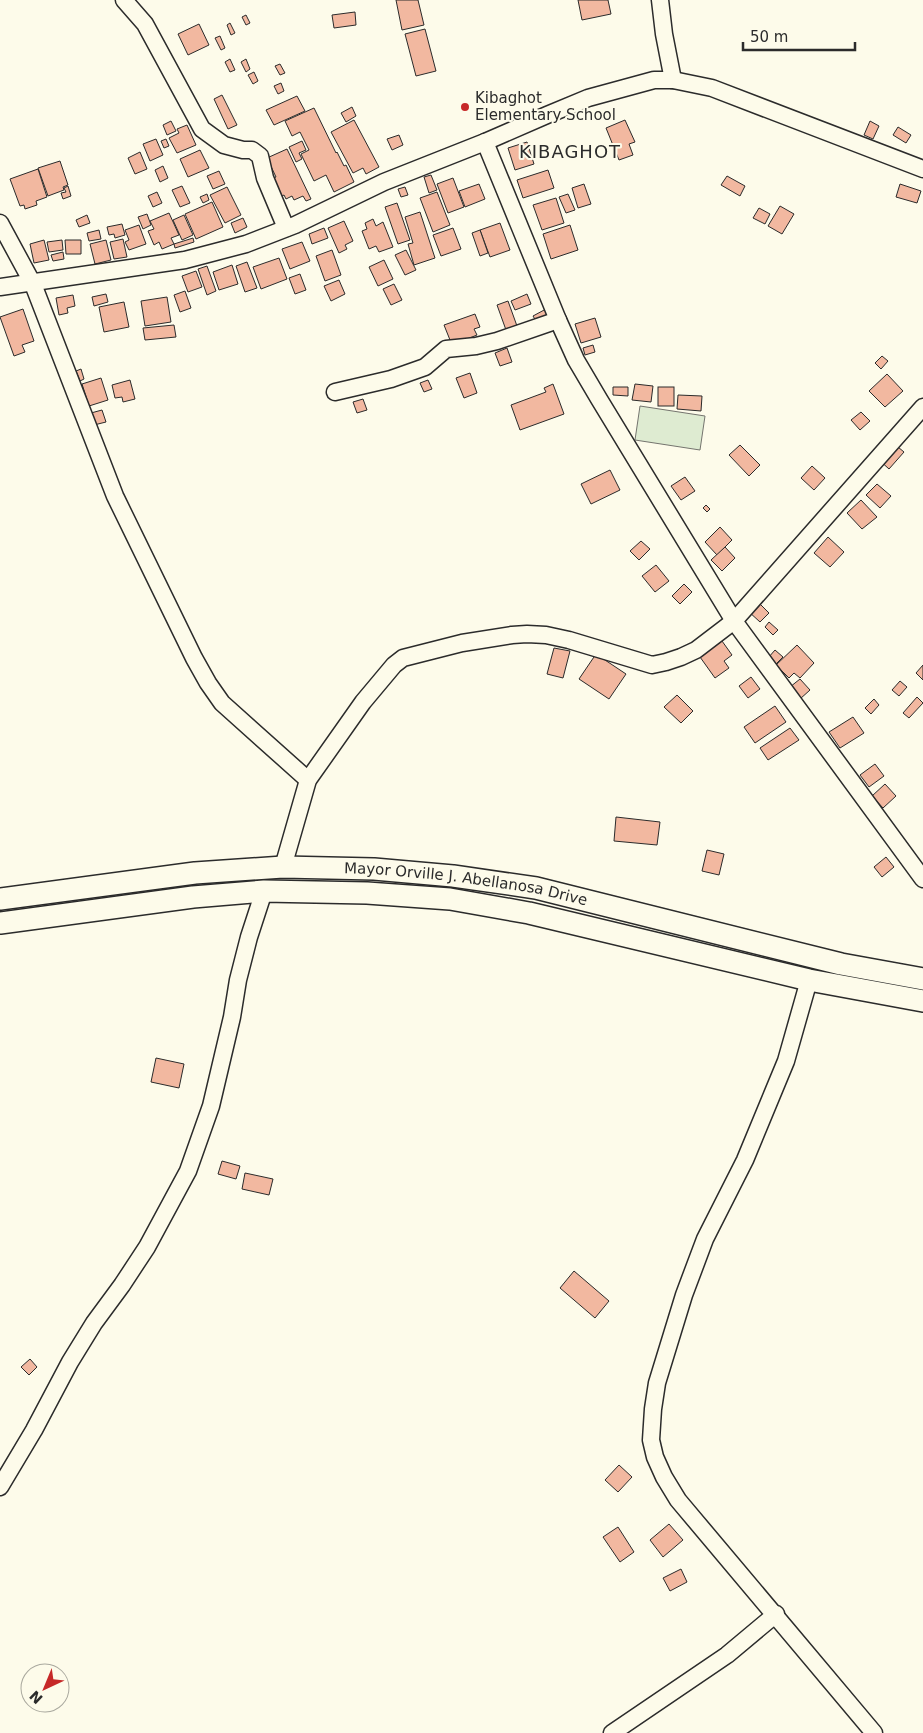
<svg xmlns="http://www.w3.org/2000/svg" width="923" height="1733" font-family="'DejaVu Sans',sans-serif">
  <rect width="100%" height="100%" fill="#fdfbea"/>
  <path fill="#deebd1" stroke="#74746e" d="M640,406L705,416L700,450L635,440Z"/>
  <g fill="#f2b8a0" stroke="#2b2b2b">
    <path d="M396,0H418L424,25L402,30Z"/>
    <path d="M578,0H608L611,14L582,20Z"/>
    <path d="M355,12L356,25L334,28L332,15Z"/>
    <path d="M246,15L250,23L246,25L242,17Z"/>
    <path d="M230,23L235,33L231,35L227,25Z"/>
    <path d="M199,24L209,45L188,55L178,34Z"/>
    <path d="M425,29L436,71L416,76L405,34Z"/>
    <path d="M220,36L225,48L221,50L215,38Z"/>
    <path d="M230,59L235,70L230,72L225,62Z"/>
    <path d="M246,59L250,69L246,72L241,62Z"/>
    <path d="M280,64L285,73L280,75L275,66Z"/>
    <path d="M254,72L258,81L253,84L248,75Z"/>
    <path d="M281,83L284,91L278,94L274,86Z"/>
    <path d="M222,95L237,125L228,129L214,99Z"/>
    <path d="M297,96L305,111L274,125L266,110Z"/>
    <path d="M352,107L356,116L346,122L341,113Z"/>
    <path d="M314,108L336,153L337,152L344,166L346,165L354,182L334,192L326,175L314,181L301,154L309,150L300,132L292,136L285,121Z"/>
    <path d="M354,120L379,167L366,174L363,168L353,173L331,132Z"/>
    <path d="M625,120L635,142L629,144L633,155L619,160L606,128Z"/>
    <path d="M171,121L176,131L167,135L163,125Z"/>
    <path d="M870,121L879,126L873,139L864,135Z"/>
    <path d="M187,125L196,145L177,153L169,138L179,133L177,129Z"/>
    <path d="M898,127L911,135L906,143L893,135Z"/>
    <path d="M399,135L403,145L392,150L387,139Z"/>
    <path d="M156,139L163,155L150,161L143,144Z"/>
    <path d="M166,139L169,146L164,148L161,141Z"/>
    <path d="M302,141L306,150L299,153L302,159L296,162L289,147Z"/>
    <path d="M527,142L534,164L515,170L508,148Z"/>
    <path d="M287,149L311,199L306,201L303,196L294,200L292,196L286,199L284,195L278,198L269,180L276,177L267,158Z"/>
    <path d="M200,150L209,168L188,177L180,159Z"/>
    <path d="M140,152L147,169L135,174L128,158Z"/>
    <path d="M60,161L68,185L63,187L64,190L48,196L38,168Z"/>
    <path d="M163,166L168,178L160,182L155,170Z"/>
    <path d="M38,169L47,197L36,201L37,205L25,209L24,205L20,206L10,179Z"/>
    <path d="M548,170L554,188L523,198L517,180Z"/>
    <path d="M219,171L225,184L213,189L207,176Z"/>
    <path d="M431,175L437,190L429,193L424,177Z"/>
    <path d="M727,176L745,186L740,196L721,185Z"/>
    <path d="M453,178L464,207L448,213L437,184Z"/>
    <path d="M479,184L485,199L465,207L459,191Z"/>
    <path d="M584,184L591,204L578,208L572,188Z"/>
    <path d="M900,184L921,191L917,203L896,197Z"/>
    <path d="M68,186L71,196L63,199L61,193L66,192L64,188Z"/>
    <path d="M182,186L190,203L180,207L172,190Z"/>
    <path d="M227,187L241,215L225,223L210,195Z"/>
    <path d="M405,187L408,195L401,197L398,189Z"/>
    <path d="M157,192L162,203L153,207L148,196Z"/>
    <path d="M437,192L450,225L433,232L420,198Z"/>
    <path d="M207,194L209,200L203,203L200,197Z"/>
    <path d="M568,194L575,210L566,213L559,197Z"/>
    <path d="M556,198L564,223L542,230L533,205Z"/>
    <path d="M212,202L223,227L196,239L185,214Z"/>
    <path d="M397,203L410,240L398,244L385,207Z"/>
    <path d="M780,206L794,214L782,234L768,226Z"/>
    <path d="M759,208L770,214L765,224L753,218Z"/>
    <path d="M420,212L435,258L414,265L408,244L413,243L405,217Z"/>
    <path d="M169,213L179,235L171,238L174,244L162,249L159,242L154,245L148,231L154,229L150,221Z"/>
    <path d="M147,214L151,225L143,229L138,217Z"/>
    <path d="M87,215L90,223L79,227L76,220Z"/>
    <path d="M184,215L193,235L182,240L173,220Z"/>
    <path d="M243,218L247,227L235,233L231,223Z"/>
    <path d="M373,219L376,226L383,222L393,247L379,252L376,246L369,249L362,231L367,229L365,223Z"/>
    <path d="M344,221L353,241L345,245L347,249L339,253L328,228Z"/>
    <path d="M500,223L510,250L490,257L480,230Z"/>
    <path d="M122,224L125,235L115,238L114,234L109,235L107,227Z"/>
    <path d="M139,225L146,244L129,250L125,242L129,240L125,230Z"/>
    <path d="M570,225L578,250L551,259L543,234Z"/>
    <path d="M324,228L328,238L312,244L309,234Z"/>
    <path d="M453,228L461,249L441,256L433,235Z"/>
    <path d="M99,230L101,239L89,241L87,233Z"/>
    <path d="M480,230L488,253L480,256L472,233Z"/>
    <path d="M193,238L194,242L175,248L174,244Z"/>
    <path d="M123,239L127,257L114,259L110,242Z"/>
    <path d="M44,240L49,260L34,263L30,244Z"/>
    <path d="M62,240L63,250L49,252L47,242Z"/>
    <path d="M65,240H81V254H66Z"/>
    <path d="M106,240L111,260L95,264L90,244Z"/>
    <path d="M302,242L310,261L290,269L282,249Z"/>
    <path d="M332,250L341,275L325,281L316,256Z"/>
    <path d="M406,250L416,270L405,275L395,255Z"/>
    <path d="M63,252L64,259L53,261L51,255Z"/>
    <path d="M279,258L287,279L261,289L253,267Z"/>
    <path d="M384,260L393,279L378,286L369,267Z"/>
    <path d="M247,262L257,288L245,292L236,266Z"/>
    <path d="M232,265L238,284L219,290L213,272Z"/>
    <path d="M207,266L216,291L207,295L198,269Z"/>
    <path d="M196,271L202,287L188,292L182,276Z"/>
    <path d="M300,274L306,290L295,294L289,278Z"/>
    <path d="M339,280L345,294L331,301L324,286Z"/>
    <path d="M394,284L402,300L391,305L383,289Z"/>
    <path d="M185,291L191,308L180,312L174,295Z"/>
    <path d="M106,294L108,302L94,306L92,297Z"/>
    <path d="M527,294L531,304L515,310L511,301Z"/>
    <path d="M73,295L75,306L67,308L68,313L59,315L56,298Z"/>
    <path d="M167,297L171,322L145,326L141,301Z"/>
    <path d="M508,301L517,326L506,330L497,305Z"/>
    <path d="M124,302L129,327L104,332L99,307Z"/>
    <path d="M23,309L34,341L22,345L25,352L14,356L0,317Z"/>
    <path d="M546,309L549,315L536,321L533,316Z"/>
    <path d="M475,314L480,327L474,329L477,335L452,345L444,325Z"/>
    <path d="M595,318L601,337L581,343L575,324Z"/>
    <path d="M174,325L176,337L145,340L143,328Z"/>
    <path d="M593,345L595,352L585,355L583,348Z"/>
    <path d="M507,348L512,362L500,366L495,353Z"/>
    <path d="M882,356L888,361L881,369L875,363Z"/>
    <path d="M81,369L84,379L80,381L76,371Z"/>
    <path d="M470,373L477,393L464,398L456,378Z"/>
    <path d="M887,374L903,391L885,407L869,391Z"/>
    <path d="M101,378L108,400L89,406L82,384Z"/>
    <path d="M130,380L135,399L123,402L122,397L115,398L112,385Z"/>
    <path d="M428,380L432,389L424,392L420,383Z"/>
    <path d="M553,384L564,414L520,430L511,405L546,392L544,388Z"/>
    <path d="M635,384L653,386L651,402L632,400Z"/>
    <path d="M613,387H628V396L613,395Z"/>
    <rect x="658" y="387" width="16" height="19"/>
    <path d="M678,395L702,396L701,411L677,409Z"/>
    <path d="M363,399L367,410L357,413L353,402Z"/>
    <path d="M102,410L106,422L94,425L91,413Z"/>
    <path d="M861,412L870,421L860,430L851,420Z"/>
    <path d="M892,442L904,452L889,469L878,459Z"/>
    <path d="M740,445L760,465L749,476L729,455Z"/>
    <path d="M812,466L825,478L814,490L801,478Z"/>
    <path d="M610,470L620,490L591,504L581,484Z"/>
    <path d="M685,477L695,491L681,500L671,486Z"/>
    <path d="M877,484L891,496L880,508L866,495Z"/>
    <path d="M861,500L877,517L862,529L847,513Z"/>
    <path d="M706,505L710,509L707,512L703,508Z"/>
    <path d="M720,527L732,540L717,555L705,542Z"/>
    <path d="M828,537L844,552L830,567L814,553Z"/>
    <path d="M641,541L650,549L639,560L630,551Z"/>
    <path d="M725,547L735,558L722,571L711,560Z"/>
    <path d="M656,565L669,581L655,592L642,576Z"/>
    <path d="M684,584L692,592L680,604L672,596Z"/>
    <path d="M758,602L769,613L760,622L748,611Z"/>
    <path d="M769,622L778,630L773,635L765,627Z"/>
    <path d="M722,641L732,655L724,661L729,668L715,678L700,657Z"/>
    <path d="M797,645L814,663L800,678L794,673L789,678L776,665Z"/>
    <path d="M554,648L570,651L563,678L547,674Z"/>
    <path d="M775,650L783,657L775,665L768,658Z"/>
    <path d="M596,654L626,674L609,699L579,679Z"/>
    <path d="M923,665V680L916,673Z"/>
    <path d="M751,677L760,689L748,698L739,686Z"/>
    <path d="M800,679L810,690L800,699L790,687Z"/>
    <path d="M900,681L907,687L899,696L892,690Z"/>
    <path d="M677,695L693,711L681,723L664,707Z"/>
    <path d="M917,697L923,703L909,718L903,713Z"/>
    <path d="M874,699L879,705L871,714L865,708Z"/>
    <path d="M775,706L786,722L755,743L744,727Z"/>
    <path d="M853,717L864,733L840,748L829,732Z"/>
    <path d="M790,728L799,740L768,760L760,748Z"/>
    <path d="M875,764L884,776L869,787L860,775Z"/>
    <path d="M885,784L896,796L883,808L872,796Z"/>
    <path d="M616,817L660,822L657,845L614,841Z"/>
    <path d="M707,850L724,854L719,875L702,871Z"/>
    <path d="M886,857L894,867L882,877L874,867Z"/>
    <path d="M156,1058L184,1064L179,1088L151,1082Z"/>
    <path d="M222,1161L240,1166L236,1179L218,1174Z"/>
    <path d="M245,1173L273,1179L269,1195L242,1189Z"/>
    <path d="M574,1271L609,1301L595,1318L560,1288Z"/>
    <path d="M30,1359L37,1367L29,1375L21,1367Z"/>
    <path d="M619,1465L632,1477L618,1492L605,1480Z"/>
    <path d="M669,1524L683,1540L663,1557L650,1540Z"/>
    <path d="M618,1527L634,1552L620,1562L603,1537Z"/>
    <path d="M681,1569L687,1582L670,1591L663,1578Z"/>
  </g>
  <g fill="none" stroke-linecap="round" stroke-linejoin="round">
    <g stroke="#2b2b2b" stroke-width="19">
      <g id="minor">
        <path d="M124,0L145,24L202,129L224,145L243,150H252L260,156L265,178L286,228"/>
        <path d="M660,0L664,34L673,80"/>
        <path d="M485,142L558,320L576,360L599,399L734,621L923,879"/>
        <path d="M0,223L33,284L115,496L194,658L208,683L222,703L308,780"/>
        <path d="M0,287L185,260L246,244L295,225L384,182L485,142L547,115L588,98L654,80H673L712,88L923,169"/>
        <path d="M335,392L391,379L425,367L446,349L476,346L497,341L558,320"/>
        <path d="M283,867L308,780L363,702L394,665L403,658L462,643L512,635L527,634L546,635L569,640L652,665L666,662L681,657L696,650L734,621L923,407"/>
        <path d="M809,980L786,1061L745,1160L705,1239L684,1295L657,1383L653,1409L651,1440L655,1457L664,1477L678,1500L874,1733"/>
        <path d="M0,1487L34,1430L70,1362L94,1323L122,1285L147,1247L188,1171L211,1106L232,1017L238,980L249,937L264,891"/>
        <path d="M612,1733L727,1655L776,1614"/>
      </g>
    </g>
    <g stroke="#2b2b2b" stroke-width="24">
      <g id="major">
        <path id="s1" d="M0,899L195,873L283,867L374,869L453,876L536,888L841,964L923,979"/>
        <path d="M0,923L193,897L264,891L367,893L450,899L529,913L809,980L923,1001"/>
      </g>
    </g>
    <use href="#minor" stroke="#fdfbea" stroke-width="16"/>
    <use href="#major" stroke="#fdfbea" stroke-width="21"/>
  </g>
  <circle fill="#c62828" stroke="#fdfbea" stroke-width="2" cx="465" cy="107" r="5"/>
  <g text-anchor="middle" stroke-width="4" stroke-linejoin="round" paint-order="stroke">
    <g font-size="15" fill="#2b2b2b" stroke="#fdfbea" text-anchor="start">
      <text x="475" y="103">Kibaghot<tspan x="475" dy="17">Elementary School</tspan></text>
    </g>
    <g font-size="15" fill="#2b2b2b" stroke="#fdfbea">
      <text dy="5" stroke="none"><textPath href="#s1" startOffset="469">Mayor Orville J. Abellanosa Drive</textPath></text>
    </g>
    <g font-size="18" letter-spacing="1" fill="#2b2b2b" stroke="#fdfbea">
      <text x="570" y="158">KIBAGHOT</text>
    </g>
  </g>
  <g transform="translate(45 1688) rotate(224)"><circle r="24" fill="#fdfbea" stroke="#a9a89e"/>
  <path d="M0-4L9 19L0 12L-9 19Z" fill="#c62828"/>
  <text y="-8" font-size="14" font-weight="bold" text-anchor="middle" fill="#2b2b2b">N</text>
  </g>
  <path d="M743 42v8h112v-8" fill="none" stroke="#2b2b2b" stroke-width="2.5"/>
  <text x="750" y="42" font-size="15" fill="#2b2b2b" stroke="#fdfbea" stroke-width="4" paint-order="stroke">50 m</text>
</svg>
